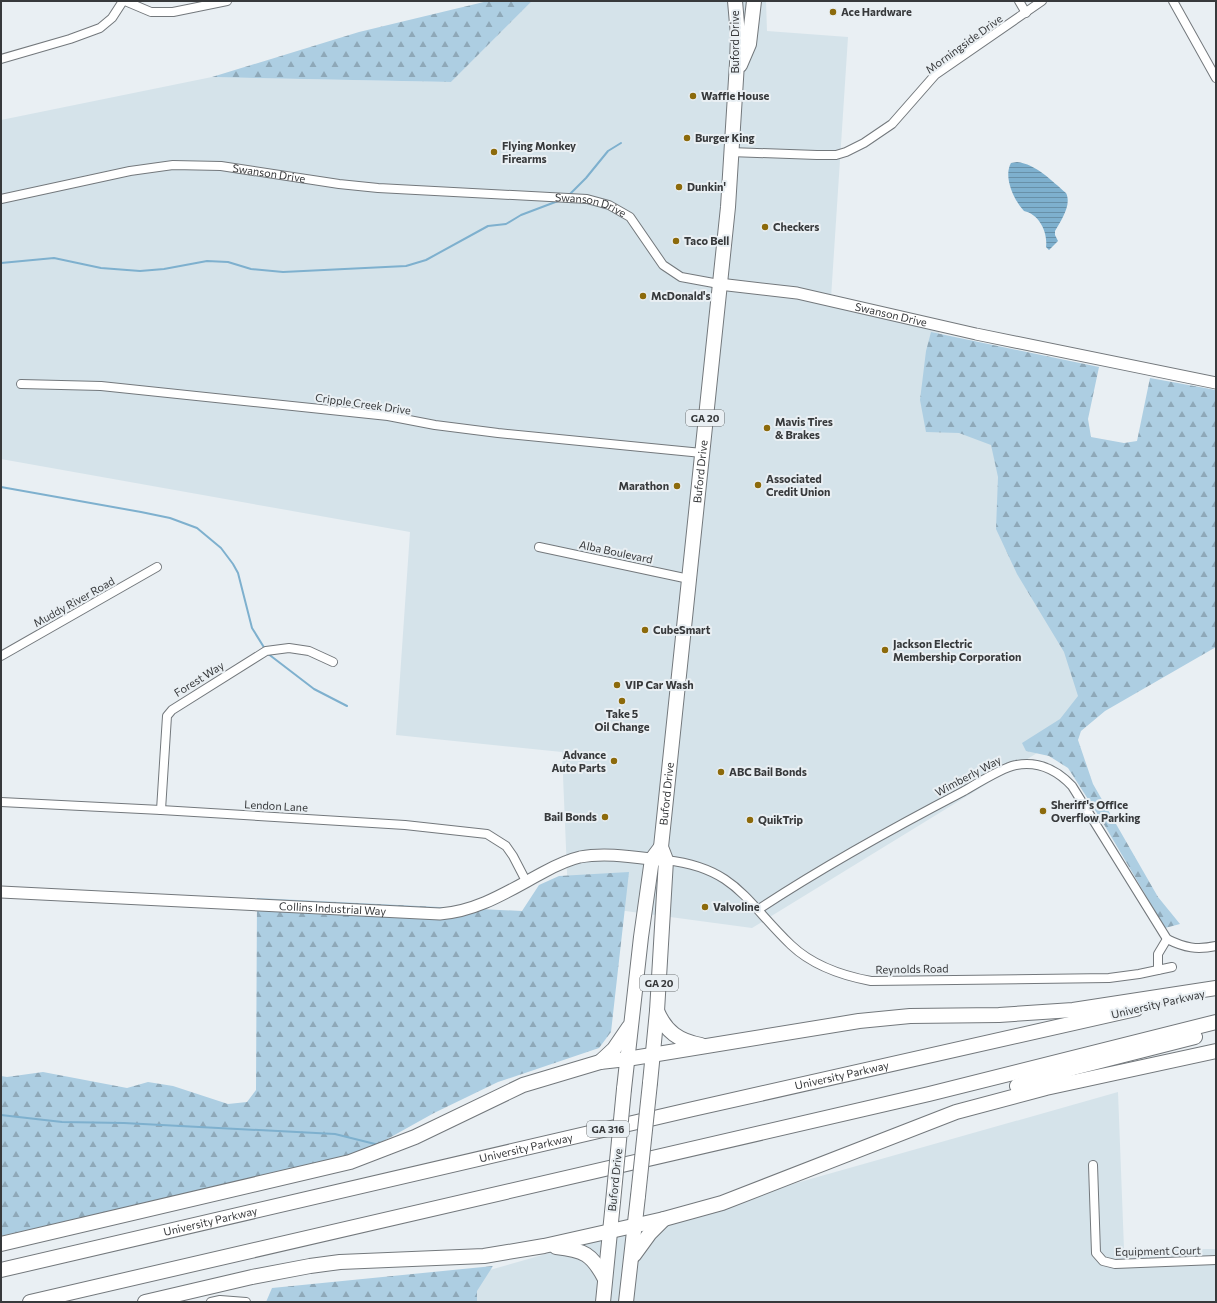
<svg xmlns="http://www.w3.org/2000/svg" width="1217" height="1303" font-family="Commissioner,sans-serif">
  <defs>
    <pattern id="forest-firs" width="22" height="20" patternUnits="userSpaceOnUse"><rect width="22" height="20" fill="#adcee2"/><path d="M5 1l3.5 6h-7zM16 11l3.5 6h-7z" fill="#8ea8b8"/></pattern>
    <pattern id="water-rules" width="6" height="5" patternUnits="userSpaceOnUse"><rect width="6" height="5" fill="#7eb0ce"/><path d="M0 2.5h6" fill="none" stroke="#6890a8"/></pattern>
  </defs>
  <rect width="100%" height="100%" fill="#e9eff3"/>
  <g fill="#d5e3ea">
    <path d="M532,1H766L767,31L848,37L831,298L940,324L928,416L1005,429L1099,715L752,928L566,903L568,895L562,752L396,735L410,532L1,459V120L212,77L451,82Z"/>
    <path d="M1118,1092L1124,1249H1216V1302H467L465,1277Z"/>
  </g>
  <g fill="url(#forest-firs)">
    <path d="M488,1H532L451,82L212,77L359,32Z"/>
    <path d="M931,332L1099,367L1088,419L1091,437L1124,443L1137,441L1150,378L1216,390V647L1105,711L1081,731L1078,740L1093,784L1158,897L1180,924L1165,928L1102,821L1068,768L1049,756L1026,751L1022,743L1060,719L1078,696L1064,652L1017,574L996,529L998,477L991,445L959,433L926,432L920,400L926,351Z"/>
    <path d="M629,872L611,1032L599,1048L498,1082L434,1113L364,1152L187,1195L1,1236V1076L7,1077L43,1072L127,1088L148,1082L173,1086L228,1104L247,1102L256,1090L257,898L522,911L539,885L559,876Z"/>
    <path d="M493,1266L477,1291V1302H266L272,1288Z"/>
  </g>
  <path fill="url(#water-rules)" d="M1017,162C1036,164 1052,181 1066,193C1072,205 1061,220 1055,231V235L1058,241L1049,250L1046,247C1048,232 1039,214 1024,211C1014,200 1003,177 1011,163Z"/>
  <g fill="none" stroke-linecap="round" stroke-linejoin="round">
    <g stroke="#7eb0ce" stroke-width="2">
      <path d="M569,195L586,178L608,151L621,143"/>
      <path d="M1,263L54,258L101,268L140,271L164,269L207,261L228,262L251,269L283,272L406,266L426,260L488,226L506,224L521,215L558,201"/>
      <path d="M1,487L141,512L170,518L197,528L221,548L233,564L238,573L252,628L265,649"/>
      <path d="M267,653L314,689L347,706"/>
      <path d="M1,1115L62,1122L124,1123L335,1134L379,1145"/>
    </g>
    <g stroke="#73787c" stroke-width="10">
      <g id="street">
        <path d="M125,1L151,12H173L227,1"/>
        <path d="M1019,1L1026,13"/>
        <path d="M1173,1L1216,78"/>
        <path d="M1,59L70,39L100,28L112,18L123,1"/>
        <path d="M730,152L817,155H836L846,152L864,143L892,124L935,75L1042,1"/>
        <path id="s1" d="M1,199L130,171L173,165L221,166L339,184L378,188L587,199L609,205L630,217L663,265L681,277L719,284"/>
        <path d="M21,384L101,386L388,416L435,425L498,433L702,453"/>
        <path d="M539,547L689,579"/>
        <path d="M1,656L157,567"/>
        <path d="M1,802L161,810L405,825L487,834L506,846L513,856L526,881"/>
        <path d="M161,810L167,716L172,710L266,651L289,648L309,651L333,662"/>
        <path d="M666,860C736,868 746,902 791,945C812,965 844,976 871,981L1109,978L1139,974L1172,967"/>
        <path d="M759,909C824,866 895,827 964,791C976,784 1003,767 1016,765C1038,761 1057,770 1072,786L1167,939C1185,948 1197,950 1216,946"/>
        <path d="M1158,970V954L1167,939"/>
        <path d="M1093,1165L1096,1253L1103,1261L1115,1264L1216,1260"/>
        <path d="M211,1302L220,1300L246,1302"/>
      </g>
    </g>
    <g stroke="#73787c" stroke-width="13">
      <g id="secondary">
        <path id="s2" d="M719,284L797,293L976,334L1216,383"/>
        <path id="s3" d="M1,892L440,914C479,911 510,890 544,872C555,866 567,860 580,857C605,852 634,857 659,860"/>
      </g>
    </g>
    <g stroke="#73787c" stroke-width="16">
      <g id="highway">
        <path d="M740,65L749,44L754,1"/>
        <path d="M657,1011C666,1032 679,1041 701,1045"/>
        <path d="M600,1062L614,1049L629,1027"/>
        <path id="s4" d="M650,1083L657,1011L666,860L661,847L728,207L737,63L738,35L735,1"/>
        <path d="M1017,1086L1073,1068L1195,1037"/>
        <path d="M624,1089L641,937L652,859L661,847"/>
        <path d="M1,1244L350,1162L415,1137L523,1085L600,1062L627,1059L859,1021L910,1016L999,1015L1073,1010L1216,988"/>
        <path d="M556,1247C584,1250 592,1254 605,1279"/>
        <path d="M634,1255L650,1233L664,1219"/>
        <path id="s5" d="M1,1270L693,1109L1136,1009"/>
        <path d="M30,1302L929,1094L1216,1022"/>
        <path d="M145,1302L252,1277L310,1266L340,1262L484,1256L544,1246L664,1219L722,1203L956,1112L1046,1088L1216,1051"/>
        <path d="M603,1302L613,1202"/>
        <path d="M626,1302L638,1196"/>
      </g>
    </g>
    <use href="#street" stroke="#fff" stroke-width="8"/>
    <use href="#secondary" stroke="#fff" stroke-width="11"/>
    <use href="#highway" stroke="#fff" stroke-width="14"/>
    <g stroke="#73787c" stroke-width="16" stroke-linecap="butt">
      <g id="highway-bridge">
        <path d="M638,1196L650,1083"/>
        <path d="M613,1202L624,1089"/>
      </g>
    </g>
    <use href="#highway-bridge" stroke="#fff" stroke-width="14"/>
  </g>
  <g fill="#8c6a0b" stroke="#e9eff3" stroke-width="1.5">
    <circle cx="833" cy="12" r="4"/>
    <circle cx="693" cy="96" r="4"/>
    <circle cx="687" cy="138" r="4"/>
    <circle cx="494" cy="152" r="4"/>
    <circle cx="679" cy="187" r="4"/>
    <circle cx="765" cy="227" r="4"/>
    <circle cx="676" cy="241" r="4"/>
    <circle cx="643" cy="296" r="4"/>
    <circle cx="767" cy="428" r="4"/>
    <circle cx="758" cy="485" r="4"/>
    <circle cx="677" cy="486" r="4"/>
    <circle cx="645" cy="630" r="4"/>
    <circle cx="885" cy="650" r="4"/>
    <circle cx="617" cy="685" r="4"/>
    <circle cx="622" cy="701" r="4"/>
    <circle cx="614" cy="761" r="4"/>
    <circle cx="721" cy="772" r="4"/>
    <circle cx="1043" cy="811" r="4"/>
    <circle cx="605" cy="817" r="4"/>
    <circle cx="750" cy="820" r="4"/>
    <circle cx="705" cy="907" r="4"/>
  </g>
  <g text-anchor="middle" stroke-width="4" stroke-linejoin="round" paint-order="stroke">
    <g fill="#e9eff3" stroke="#6c7072" stroke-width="1">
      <rect x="686" y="410" width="38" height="16" rx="3"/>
      <rect x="640" y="975" width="38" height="16" rx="3"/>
      <rect x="587" y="1121" width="42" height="16" rx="3"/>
    </g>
    <g font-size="10" font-weight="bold" fill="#37393b">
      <text x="705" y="422">GA 20</text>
      <text x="659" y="987">GA 20</text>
      <text x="608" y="1133">GA 316</text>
    </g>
    <g font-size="11" font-weight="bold" fill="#37393b" stroke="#e9eff3" text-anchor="start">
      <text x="841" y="16">Ace Hardware</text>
      <text x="701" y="100">Waffle House</text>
      <text x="695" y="142">Burger King</text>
      <text x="502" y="150">Flying Monkey<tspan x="502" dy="13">Firearms</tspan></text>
      <text x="687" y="191">Dunkin'</text>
      <text x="773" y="231">Checkers</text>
      <text x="684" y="245">Taco Bell</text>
      <text x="651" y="300">McDonald's</text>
      <text x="775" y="426">Mavis Tires<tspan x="775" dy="13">&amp; Brakes</tspan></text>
      <text x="766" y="483">Associated<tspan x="766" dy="13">Credit Union</tspan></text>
      <text x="669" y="490" text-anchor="end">Marathon</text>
      <text x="653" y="634">CubeSmart</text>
      <text x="893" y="648">Jackson Electric<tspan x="893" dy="13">Membership Corporation</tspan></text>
      <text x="625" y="689">VIP Car Wash</text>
      <text x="622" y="718" text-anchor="middle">Take 5<tspan x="622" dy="13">Oil Change</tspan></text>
      <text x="606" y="759" text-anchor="end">Advance<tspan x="606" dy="13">Auto Parts</tspan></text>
      <text x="729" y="776">ABC Bail Bonds</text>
      <text x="1051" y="809">Sheriff's Office<tspan x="1051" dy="13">Overflow Parking</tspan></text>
      <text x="597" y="821" text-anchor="end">Bail Bonds</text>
      <text x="758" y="824">QuikTrip</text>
      <text x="713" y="911">Valvoline</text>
    </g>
    <g font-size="11" fill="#37393b" stroke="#e9eff3">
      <text transform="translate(735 42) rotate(-90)" y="4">Buford Drive</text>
      <text transform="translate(964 44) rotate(-36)" y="4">Morningside Drive</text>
      <text dy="4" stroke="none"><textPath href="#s1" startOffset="272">Swanson Drive</textPath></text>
      <text dy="4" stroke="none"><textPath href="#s1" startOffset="596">Swanson Drive</textPath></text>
      <text dy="4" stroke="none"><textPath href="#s2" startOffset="175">Swanson Drive</textPath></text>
      <text transform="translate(363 404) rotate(8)" y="4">Cripple Creek Drive</text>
      <text dy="4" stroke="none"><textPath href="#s4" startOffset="615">Buford Drive</textPath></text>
      <text transform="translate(616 552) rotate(12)" y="4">Alba Boulevard</text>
      <text transform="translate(74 602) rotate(-29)" y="4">Muddy River Road</text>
      <text transform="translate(199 679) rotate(-32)" y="4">Forest Way</text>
      <text transform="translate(968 776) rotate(-28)" y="4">Wimberly Way</text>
      <text dy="4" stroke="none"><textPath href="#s4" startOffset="291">Buford Drive</textPath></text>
      <text transform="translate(276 806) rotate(3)" y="4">Lendon Lane</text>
      <text dy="4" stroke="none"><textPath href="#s3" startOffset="332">Collins Industrial Way</textPath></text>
      <text transform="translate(912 969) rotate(-1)" y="4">Reynolds Road</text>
      <text transform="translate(1158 1004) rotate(-13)" y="4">University Parkway</text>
      <text dy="4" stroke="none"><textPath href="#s5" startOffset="863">University Parkway</textPath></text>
      <text dy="4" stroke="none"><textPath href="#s5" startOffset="539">University Parkway</textPath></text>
      <text transform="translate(615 1180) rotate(-84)" y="4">Buford Drive</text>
      <text dy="4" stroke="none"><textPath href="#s5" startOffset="215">University Parkway</textPath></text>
      <text transform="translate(1158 1251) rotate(-1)" y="4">Equipment Court</text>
    </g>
  </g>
  <rect width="1217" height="1303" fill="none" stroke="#37393b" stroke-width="4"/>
</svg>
